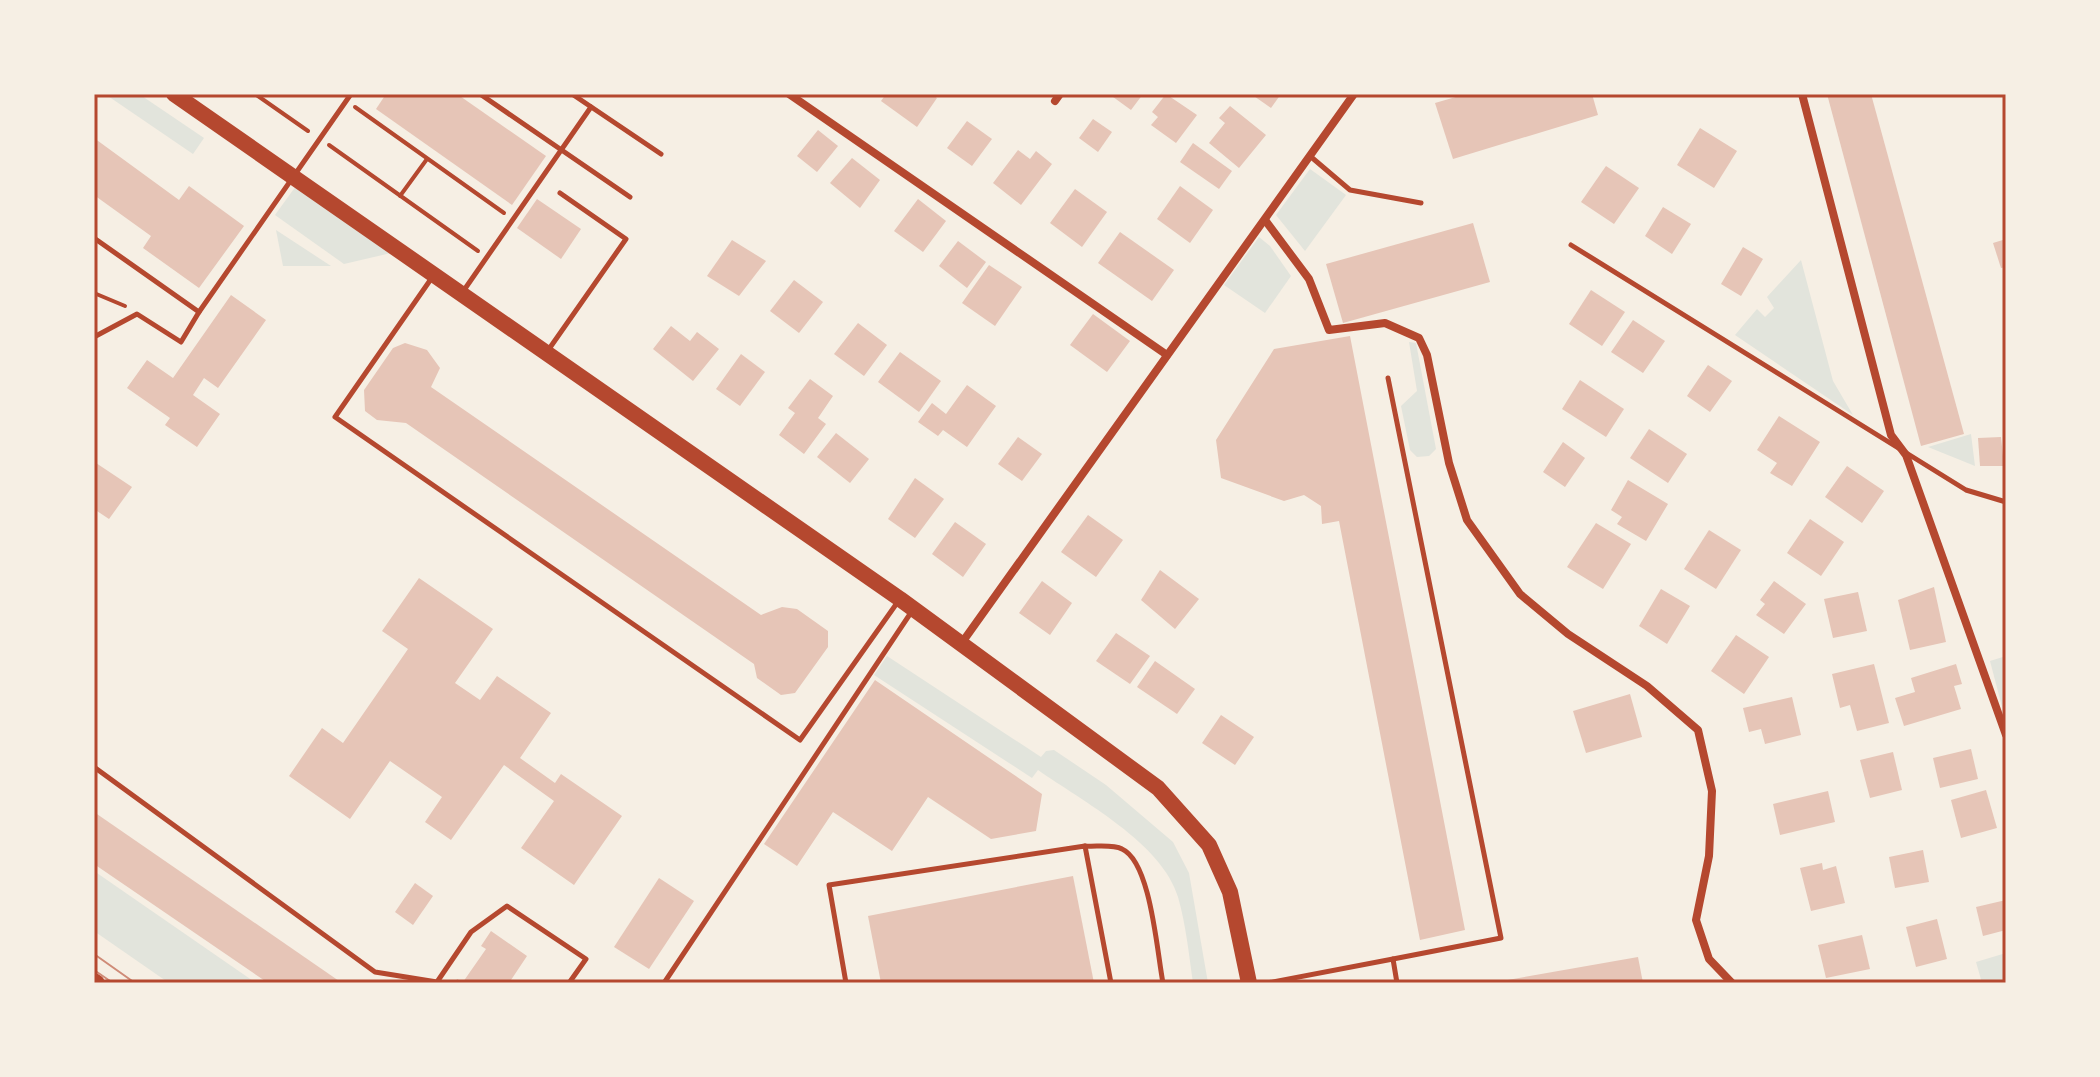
<svg xmlns="http://www.w3.org/2000/svg" width="2100" height="1077" font-family="'Noto Serif',serif">
  <rect width="100%" height="100%" fill="#f6efe4"/>
  <g fill="#e2e4dc">
    <path d="M105,94H139L204,138L193,154Z"/>
    <path d="M1310,169L1346,195L1305,251L1276,215Z"/>
    <path d="M296,186L391,253L344,264L275,215Z"/>
    <path d="M276,230L331,266H283Z"/>
    <path d="M1259,237L1270,246L1291,276L1265,313L1224,285Z"/>
    <path d="M1801,260L1833,381L1853,415L1735,335L1757,309L1765,317L1774,308L1767,297Z"/>
    <path d="M1409,342L1416,343L1436,449L1429,456L1417,457L1410,450L1401,406L1417,391Z"/>
    <path d="M1971,434L1975,466L1928,447Z"/>
    <path d="M887,656L1041,757L1046,751L1054,750L1106,785L1173,842L1189,873L1208,983H1193C1189,955 1186,925 1178,897C1162,843 1082,801 1038,770L1032,778L874,675Z"/>
    <path d="M2006,656V722L1990,661Z"/>
    <path d="M94,871L256,983H169L94,931Z"/>
    <path d="M2006,953V974L2001,983H1982L1976,962Z"/>
  </g>
  <g fill="#e6c5b7">
    <path d="M386,94H457L546,156L512,205L376,109Z"/>
    <path d="M886,94H932L937,98L917,127L881,101Z"/>
    <path d="M1109,94H1143L1131,110Z"/>
    <path d="M1166,94L1197,115L1176,143L1151,125L1158,117L1152,112Z"/>
    <path d="M1251,94H1281L1271,108Z"/>
    <path d="M1466,94H1592L1598,115L1453,159L1435,103Z"/>
    <path d="M1827,94H1871L1964,434L1921,446Z"/>
    <path d="M1230,106L1266,135L1239,168L1209,143L1225,123L1219,118Z"/>
    <path d="M1093,119L1112,132L1098,152L1079,138Z"/>
    <path d="M967,121L992,139L972,166L947,148Z"/>
    <path d="M1700,128L1737,151L1714,188L1677,165Z"/>
    <path d="M818,130L838,146L817,172L797,156Z"/>
    <path d="M94,138L179,200L189,186L244,226L199,288L143,248L151,236L94,195Z"/>
    <path d="M1193,143L1232,171L1219,189L1180,162Z"/>
    <path d="M1018,150L1030,159L1036,151L1052,164L1021,205L993,183Z"/>
    <path d="M852,158L880,180L860,208L830,183Z"/>
    <path d="M1606,166L1639,188L1614,224L1581,202Z"/>
    <path d="M1180,186L1213,210L1190,243L1157,219Z"/>
    <path d="M1075,189L1107,212L1082,247L1050,223Z"/>
    <path d="M537,199L581,229L561,259L517,228Z"/>
    <path d="M918,199L946,221L923,252L894,231Z"/>
    <path d="M1663,207L1691,224L1672,254L1645,236Z"/>
    <path d="M1473,223L1490,282L1343,323L1326,264Z"/>
    <path d="M1120,232L1174,270L1152,301L1098,263Z"/>
    <path d="M2006,239V267L2001,268L1993,243Z"/>
    <path d="M732,240L766,261L739,296L707,276Z"/>
    <path d="M958,241L986,262L967,288L939,266Z"/>
    <path d="M1743,247L1763,259L1741,296L1721,284Z"/>
    <path d="M989,265L1022,287L995,326L962,303Z"/>
    <path d="M794,280L823,302L799,333L770,311Z"/>
    <path d="M1591,290L1625,312L1602,346L1569,324Z"/>
    <path d="M231,295L266,320L218,388L204,378L193,395L220,414L197,447L165,425L170,418L127,388L147,360L173,378Z"/>
    <path d="M1093,314L1130,341L1107,372L1070,345Z"/>
    <path d="M1633,320L1665,341L1643,373L1611,352Z"/>
    <path d="M858,323L887,345L864,376L834,354Z"/>
    <path d="M671,326L690,341L697,332L719,349L693,381L653,349Z"/>
    <path d="M1350,336L1465,930L1420,940L1339,521L1322,524L1321,506L1304,495L1284,501L1221,478L1216,440L1274,349Z"/>
    <path d="M405,343L427,350L440,368L431,387L761,615L782,607L797,609L828,631V647L795,693L781,695L757,678L754,664L406,423L377,420L365,411L364,390L393,348Z"/>
    <path d="M900,352L941,381L919,412L878,382Z"/>
    <path d="M741,354L765,372L740,406L716,389Z"/>
    <path d="M1708,365L1732,381L1710,412L1687,396Z"/>
    <path d="M810,379L833,396L818,418L826,424L804,454L779,435L795,413L788,408Z"/>
    <path d="M1580,380L1624,409L1606,437L1562,409Z"/>
    <path d="M967,385L996,406L967,447L943,430L938,436L918,422L932,403L946,414Z"/>
    <path d="M1779,416L1820,442L1792,486L1770,473L1777,463L1757,450Z"/>
    <path d="M1649,429L1687,454L1668,483L1630,458Z"/>
    <path d="M836,433L869,459L850,483L817,457Z"/>
    <path d="M1018,437L1042,454L1022,481L998,464Z"/>
    <path d="M2001,437L2004,466H1980L1978,438Z"/>
    <path d="M1563,442L1585,458L1565,487L1543,472Z"/>
    <path d="M96,463L132,487L109,519L94,509Z"/>
    <path d="M1847,466L1884,491L1862,523L1825,497Z"/>
    <path d="M915,478L944,499L915,538L888,519Z"/>
    <path d="M1628,480L1668,504L1646,541L1617,524L1622,517L1611,510Z"/>
    <path d="M1088,515L1123,540L1096,577L1061,552Z"/>
    <path d="M1810,519L1844,542L1821,576L1787,553Z"/>
    <path d="M955,522L986,544L963,577L932,554Z"/>
    <path d="M1596,523L1631,544L1603,589L1567,567Z"/>
    <path d="M1709,530L1741,550L1716,589L1684,569Z"/>
    <path d="M1160,570L1199,599L1175,629L1141,600Z"/>
    <path d="M419,578L493,629L455,683L480,700L497,676L551,713L520,758L555,783L561,774L622,816L574,885L521,848L554,801L504,765L451,840L425,822L442,797L390,761L350,819L289,776L322,728L343,743L408,649L382,631Z"/>
    <path d="M1042,581L1072,603L1050,635L1019,613Z"/>
    <path d="M1774,581L1806,604L1784,634L1756,615L1765,604L1760,600Z"/>
    <path d="M1934,587L1946,642L1910,650L1898,600Z"/>
    <path d="M1661,589L1690,606L1667,644L1639,626Z"/>
    <path d="M1858,592L1867,631L1833,638L1824,599Z"/>
    <path d="M1116,633L1150,656L1130,684L1096,661Z"/>
    <path d="M1736,635L1769,657L1744,694L1711,671Z"/>
    <path d="M1155,661L1195,689L1177,714L1137,687Z"/>
    <path d="M1874,664L1889,723L1857,731L1850,705L1840,708L1832,674Z"/>
    <path d="M1956,664L1962,684L1954,686L1961,709L1904,726L1895,698L1915,692L1911,678Z"/>
    <path d="M875,680L1042,794L1036,831L991,839L928,797L892,851L833,812L797,866L764,844Z"/>
    <path d="M1630,694L1642,737L1586,753L1573,711Z"/>
    <path d="M1792,697L1801,735L1765,744L1761,729L1749,732L1743,708Z"/>
    <path d="M1221,715L1254,737L1235,765L1202,743Z"/>
    <path d="M1971,749L1978,779L1940,788L1933,758Z"/>
    <path d="M1893,752L1902,790L1870,798L1860,760Z"/>
    <path d="M1986,790L1997,828L1961,838L1951,800Z"/>
    <path d="M1828,791L1835,822L1780,835L1773,804Z"/>
    <path d="M94,812L342,983H268L94,864Z"/>
    <path d="M1923,850L1929,882L1895,888L1889,857Z"/>
    <path d="M1822,863L1823,870L1836,866L1845,903L1811,911L1800,868Z"/>
    <path d="M1073,876L1094,983H881L868,916Z"/>
    <path d="M659,878L694,901L649,969L614,947Z"/>
    <path d="M415,883L433,896L413,925L395,912Z"/>
    <path d="M2006,900V930L1983,936L1976,907Z"/>
    <path d="M1937,919L1947,959L1916,967L1906,927Z"/>
    <path d="M491,931L527,956L509,983H455L457,979L463,982L486,949L481,946Z"/>
    <path d="M1862,935L1870,969L1826,978L1818,945Z"/>
    <path d="M1638,957L1643,983H1502V981Z"/>
  </g>
  <g fill="none" stroke-linecap="round" stroke-linejoin="round">
    <g stroke="#b5482f" stroke-width="4">
      <path d="M255,94L308,131"/>
      <path d="M355,107L504,213"/>
      <path d="M329,145L478,251"/>
      <path d="M400,196L427,159"/>
      <path d="M94,293L125,306"/>
    </g>
    <g stroke="#b5482f" stroke-width="5">
      <path d="M480,94L630,197"/>
      <path d="M572,94L661,154"/>
      <path d="M1310,156L1350,190L1421,203"/>
      <path d="M94,238L199,312L351,94"/>
      <path d="M1571,245L1966,490L2006,502"/>
      <path d="M431,279L335,417L800,740L897,603"/>
      <path d="M462,293L591,107"/>
      <path d="M94,337L137,314L181,342L199,312"/>
      <path d="M549,349L626,239L560,193"/>
      <path d="M1388,378L1501,938L1393,959"/>
      <path d="M94,767L375,972L437,982L471,932L507,906L586,959L569,983"/>
      <path d="M1085,846C1095,847 1113,844 1122,849C1151,862 1157,953 1163,983"/>
      <path d="M664,983L912,611"/>
      <path d="M846,983L829,885L1085,846L1111,983"/>
      <path d="M1267,983L1393,959L1397,983"/>
    </g>
    <g stroke="#b5482f" stroke-width="8">
      <path d="M789,94L1167,355"/>
      <path d="M1802,94L1891,435L1906,455L2006,735"/>
      <path d="M1055,101L1060,94"/>
      <path d="M1265,220L1309,279L1329,330L1385,323L1419,338L1427,355L1449,463L1467,520L1520,594L1568,634L1647,686L1698,730L1712,791L1709,856L1696,920L1709,959L1732,983"/>
      <path d="M961,644L1354,94"/>
    </g>
    <g stroke="#b5482f" stroke-width="16">
      <path d="M174,94L900,599L1158,788L1209,845L1230,892L1249,983"/>
      <path d="M94,981L97,983"/>
    </g>
    <g stroke="#cf8b77" stroke-width="2">
      <path d="M94,954L135,983"/>
      <path d="M94,970L113,983"/>
    </g>
  </g>
  <rect width="2100" height="1077" fill="none" stroke="#f6efe4" stroke-width="192"/>
  <rect x="96" y="96" width="1908" height="885" fill="none" stroke="#b5482f" stroke-width="3"/>
</svg>
